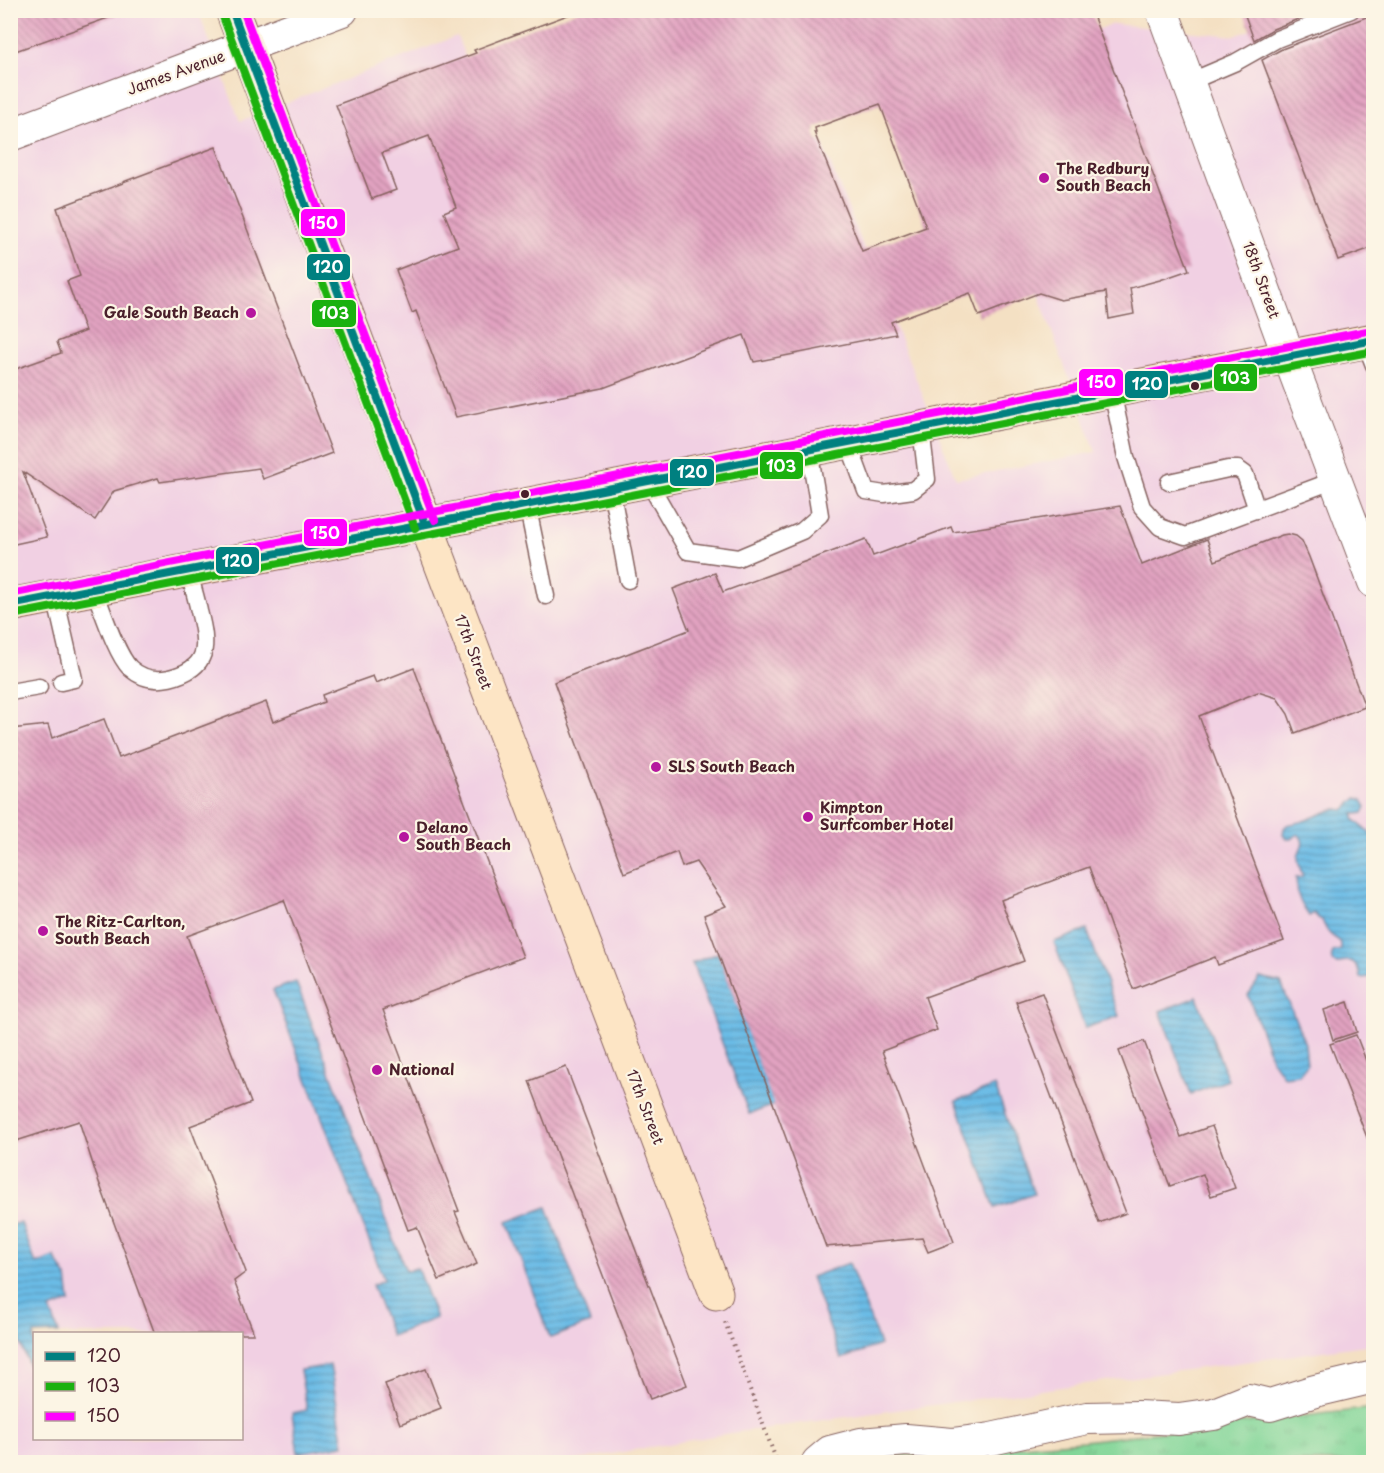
<svg xmlns="http://www.w3.org/2000/svg" width="1384" height="1473" font-family="'Playpen Sans',sans-serif">
  <defs>
    <pattern id="grass-tufts" width="24" height="20" patternUnits="userSpaceOnUse" patternTransform="scale(1.5)"><rect width="24" height="20" fill="#82d698"/><path d="M3 7l-1-3M5 7V3M7 7l1-3M15 17l-1-3M17 17v-4M19 17l1-3" fill="none" stroke="#72b783"/></pattern>
    <pattern id="water-rules" width="6" height="5" patternUnits="userSpaceOnUse" patternTransform="scale(1.5)"><rect width="6" height="5" fill="#6bbce6"/><path d="M0 2.5h6" fill="none" stroke="#5a98bb"/></pattern>
    <pattern id="building-back-hatch" width="6" height="6" patternUnits="userSpaceOnUse" patternTransform="scale(1.5)"><rect width="6" height="6" fill="#e2a3c1"/><path d="M-1 5l2 2M0 0l6 6M5-1l2 2" fill="none" stroke="#b9849d"/></pattern>
  </defs>
  <rect width="100%" height="100%" fill="#fcf5e5"/>
  <filter id="ink" filterUnits="userSpaceOnUse"><feTurbulence type="fractalNoise" baseFrequency=".0167" numOctaves="2"/><feDisplacementMap in="SourceGraphic" scale="12" xChannelSelector="R" yChannelSelector="G"/><feConvolveMatrix kernelMatrix="1 2 1 2 8 2 1 2 1" color-interpolation-filters="sRGB"/></filter>
  <filter id="wash" filterUnits="userSpaceOnUse"><feTurbulence type="fractalNoise" baseFrequency=".008" numOctaves="4" result="noise"/><feDisplacementMap in="SourceGraphic" scale="24" xChannelSelector="R" yChannelSelector="G"/><feGaussianBlur stdDeviation="1.35" result="paint"/><feColorMatrix in="noise" values="0 0 0 0 0 0 0 0 0 0 0 0 0 0 0 0 0 1.4 0 .05"/><feComposite in="paint" operator="in"/></filter>
  <g filter="url(#wash)">
    <rect width="100%" height="100%" fill="#f4e0c3"/>
    <path fill="#f1d0e3" fill-rule="evenodd" d="M11,11H198L240,121L457,36L535,236L691,190L821,140L956,479L1096,452L960,81L1113,24L1235,36L1298,11H1373V1344L731,1433L566,1462H11ZM34,1334H242V1438H34Z"/>
    <path fill="url(#grass-tufts)" stroke="#667a62" stroke-width="1.5" d="M1373,1408V1462H859L872,1458L1083,1441Z"/>
    <g fill="url(#water-rules)" stroke="#5a6e88" stroke-width="1.5">
      <path d="M1357,798L1362,800L1366,807L1363,813L1357,814L1354,813V819C1361,828 1368,827 1373,839L1374,980H1371L1370,977L1360,978C1359,970 1356,959 1346,961C1343,961 1340,964 1337,964C1330,962 1331,956 1333,952L1341,950C1342,938 1337,941 1330,934C1326,930 1324,925 1322,920L1318,918L1314,913L1309,916C1299,902 1297,895 1296,878L1303,877C1301,871 1298,864 1298,857C1299,847 1308,844 1298,834L1292,839H1287L1283,835L1284,828L1287,825L1301,822L1329,811L1336,809L1344,810Z"/>
      <path d="M1087,930L1119,1016L1085,1028L1054,942Z"/>
      <path d="M718,953L775,1105L749,1114L692,963Z"/>
      <path d="M1260,978L1281,983L1305,1044L1307,1065L1299,1075L1284,1077L1272,1060L1248,995Z"/>
      <path d="M296,982L406,1271L417,1268L436,1318L391,1336L372,1285L384,1280L273,990Z"/>
      <path d="M1197,997L1228,1080L1191,1094L1160,1011Z"/>
      <path d="M995,1086L1034,1194L995,1208L956,1101Z"/>
      <path d="M547,1207L590,1323L550,1338L507,1222Z"/>
      <path d="M21,1223L36,1264L54,1257L67,1277L70,1302L50,1309L59,1333L34,1334V1365L29,1366L14,1326H11V1224Z"/>
      <path d="M849,1263L880,1345L841,1359L811,1277Z"/>
      <path d="M330,1365L344,1445L298,1453L292,1413L307,1410L300,1370Z"/>
    </g>
    <g id="blocks">
      <g fill="url(#building-back-hatch)" fill-rule="evenodd">
        <path d="M10,10H118L119,14L10,53Z"/>
        <path d="M581,10H1091L1189,270L1160,280L1130,288L1134,314L1109,319L1106,292L1061,300L1039,293L979,316L970,293L891,322L896,334L754,362L744,335L603,388L456,417L416,311L412,313L396,270L458,246L444,212L456,207L429,136L382,153L396,190L372,199L336,105L476,53L474,50ZM880,104L926,227L862,251L814,132H816L815,128Z"/>
        <path d="M1243,10H1321L1273,29L1254,40Z"/>
        <path d="M1374,14V247L1338,260L1262,60L1282,49Z"/>
        <path d="M216,147L332,453L263,479L259,468L160,482L158,478L114,491L95,520L23,472L47,537L10,545V371L61,353L57,342L85,331L67,281L80,276L57,208L123,183V182Z"/>
        <path d="M1120,506L1142,565L1207,539L1215,561L1282,535L1288,534L1296,536L1302,541L1309,557L1365,707L1295,733L1288,714L1277,698L1258,692L1199,716L1284,941L1218,965L1215,957L1133,989L1089,867L1001,900L1024,961L925,997L937,1030L882,1051L954,1242L928,1252L922,1238L826,1247L704,915L726,906L696,862L682,867L677,852L624,873L554,682L689,630L673,589L715,573L723,592L866,539L873,556L951,527L953,532Z"/>
        <path d="M414,668L523,957L383,1010L459,1211L455,1212L477,1264L439,1280L417,1227L408,1230L284,900L187,936L251,1103L190,1126L246,1272L234,1281L254,1334H155L96,1174L79,1121L10,1143V729L48,725L52,738L104,719L119,758L266,702L273,722L324,702L322,695L356,682L373,676L376,683Z"/>
        <path d="M1042,993L1126,1213L1099,1223L1016,1002Z"/>
        <path d="M1348,1002L1357,1032L1333,1040L1324,1010Z"/>
        <path d="M1356,1035L1374,1081V1150H1372L1330,1044Z"/>
        <path d="M1144,1041L1181,1137L1212,1126L1235,1188L1211,1196L1203,1174L1170,1186L1119,1051Z"/>
        <path d="M566,1067L687,1385L650,1399L529,1081Z"/>
        <path d="M426,1369L441,1408L400,1424L385,1384Z"/>
      </g>
    </g>
  </g>
  <g filter="url(#ink)">
    <use href="#blocks" fill-opacity="0" stroke="#866360" stroke-width="1.5"/>
    <g fill="none" stroke-linecap="round" stroke-linejoin="round">
      <g stroke="#866360" stroke-width="19">
        <g id="lane">
          <path d="M1189,82L1236,62L1277,39L1351,10"/>
          <path d="M1365,342L1374,365"/>
          <path d="M1112,391L1126,457L1142,507L1160,527L1185,536L1335,480"/>
          <path d="M848,442L866,491L884,494L913,490L927,479L921,428"/>
          <path d="M648,481L688,551L738,558L802,531L820,515L809,449"/>
          <path d="M1169,482L1228,469H1238L1245,474L1257,510"/>
          <path d="M611,488L628,580"/>
          <path d="M527,504L546,596"/>
          <path d="M94,589C102,609 116,654 130,668C141,678 155,681 169,678C210,668 208,646 199,611C196,597 192,584 188,570"/>
          <path d="M55,596L74,679L61,682"/>
          <path d="M10,692L39,687"/>
        </g>
      </g>
      <g stroke="#866360" stroke-width="34">
        <g id="street">
          <path d="M1162,10L1289,357L1374,582"/>
          <path d="M10,135L342,10"/>
          <path d="M818,1462L830,1452L861,1444L906,1440L952,1444L991,1439L1087,1418L1138,1417L1179,1419L1214,1414L1249,1400L1270,1405L1315,1391L1374,1377"/>
        </g>
      </g>
      <g stroke="#866360" stroke-width="35">
        <path id="secondary" d="M232,10L716,1293"/>
      </g>
      <g stroke="#866360" stroke-width="35">
        <path id="primary" d="M10,605L1374,340"/>
      </g>
      <path stroke="#866360" stroke-width="4" stroke-dasharray="1.5 4.5" stroke-linecap="butt" d="M725,1322L777,1462"/>
      <use href="#lane" stroke="#fff" stroke-width="16"/>
      <use href="#street" stroke="#fff" stroke-width="32"/>
      <use href="#secondary" stroke="#fde5c5" stroke-width="33"/>
      <use href="#primary" stroke="#fabe6e" stroke-width="33"/>
      <g stroke="#fcf5e5" stroke-width="12">
        <g id="bus-1">
          <path d="M232,10L425,524"/>
          <path d="M10,605L1374,340"/>
        </g>
      </g>
      <g stroke="#fcf5e5" stroke-width="12">
        <g id="bus-2">
          <path d="M222,14L415,528"/>
          <path d="M12,615L1374,351"/>
        </g>
      </g>
      <g stroke="#fcf5e5" stroke-width="12">
        <g id="bus-3">
          <path d="M243,10L435,520"/>
          <path d="M10,594L1372,330"/>
        </g>
      </g>
      <use href="#bus-1" stroke="#008080" stroke-width="8"/>
      <use href="#bus-2" stroke="#1ab10f" stroke-width="8"/>
      <use href="#bus-3" stroke="#f0f" stroke-width="8"/>
    </g>
  </g>
  <g fill="#b5179e" stroke="#fcf5e5" stroke-width="2">
    <circle cx="1044" cy="178" r="6"/>
    <circle cx="251" cy="313" r="6"/>
    <circle cx="656" cy="767" r="6"/>
    <circle cx="808" cy="817" r="6"/>
    <circle cx="404" cy="837" r="6"/>
    <circle cx="43" cy="931" r="6"/>
    <circle cx="377" cy="1070" r="6"/>
  </g>
  <g fill="#4a1f2b" stroke="#fcf5e5" stroke-width="2">
    <circle cx="1195" cy="386" r="5"/>
    <circle cx="525" cy="494" r="5"/>
  </g>
  <g text-anchor="middle" stroke-width="4.5" stroke-linejoin="round" paint-order="stroke">
    <g font-size="15" fill="#4a1f2b" stroke="#fcf5e5">
      <text transform="translate(176 73) rotate(-20)" y="5">James Avenue</text>
      <text transform="translate(1261 280) rotate(70)" y="5">18th Street</text>
      <text transform="translate(473 652) rotate(69)" y="5">17th Street</text>
      <text transform="translate(645 1107) rotate(69)" y="5">17th Street</text>
    </g>
    <g font-size="15" font-weight="bold" fill="#4a1f2b" stroke="#fcf5e5" text-anchor="start">
      <text x="1056" y="174">The Redbury<tspan x="1056" dy="17">South Beach</tspan></text>
      <text x="239" y="318" text-anchor="end">Gale South Beach</text>
      <text x="668" y="772">SLS South Beach</text>
      <text x="820" y="813">Kimpton<tspan x="820" dy="17">Surfcomber Hotel</tspan></text>
      <text x="416" y="833">Delano<tspan x="416" dy="17">South Beach</tspan></text>
      <text x="55" y="927">The Ritz-Carlton,<tspan x="55" dy="17">South Beach</tspan></text>
      <text x="389" y="1075">National</text>
    </g>
  </g>
  <g stroke="#fcf5e5" stroke-width="2">
    <rect x="300" y="208" width="46" height="29" rx="6" fill="#f0f"/>
    <rect x="306" y="253" width="45" height="28" rx="6" fill="#008080"/>
    <rect x="311" y="299" width="46" height="29" rx="6" fill="#1ab10f"/>
    <rect x="1213" y="363" width="45" height="29" rx="6" fill="#1ab10f"/>
    <rect x="1078" y="368" width="46" height="29" rx="6" fill="#f0f"/>
    <rect x="1124" y="370" width="45" height="29" rx="6" fill="#008080"/>
    <rect x="759" y="451" width="45" height="29" rx="6" fill="#1ab10f"/>
    <rect x="669" y="458" width="46" height="29" rx="6" fill="#008080"/>
    <rect x="303" y="518" width="45" height="29" rx="6" fill="#f0f"/>
    <rect x="215" y="546" width="45" height="29" rx="6" fill="#008080"/>
  </g>
  <g font-size="16" text-anchor="middle" font-weight="bold" fill="#fff">
    <text x="323" y="229">150</text>
    <text x="328" y="273">120</text>
    <text x="334" y="319">103</text>
    <text x="1235" y="384">103</text>
    <text x="1101" y="388">150</text>
    <text x="1147" y="390">120</text>
    <text x="781" y="472">103</text>
    <text x="692" y="478">120</text>
    <text x="325" y="539">150</text>
    <text x="237" y="567">120</text>
  </g>
  <rect width="1384" height="1473" fill="none" stroke="#fcf5e5" stroke-width="36"/>
  <rect x="33" y="1332" width="210" height="108" fill="#fcf5e5" stroke="#b59f9b" stroke-width="1.5"/>
  <rect x="45" y="1352" width="30" height="9" fill="#008080" stroke="#b59f9b" stroke-width="1.5"/>
  <text x="87" y="1362" font-size="18" fill="#4a1f2b">120</text>
  <rect x="45" y="1382" width="30" height="9" fill="#1ab10f" stroke="#b59f9b" stroke-width="1.5"/>
  <text x="87" y="1392" font-size="18" fill="#4a1f2b">103</text>
  <rect x="45" y="1412" width="30" height="9" fill="#ff00ff" stroke="#b59f9b" stroke-width="1.5"/>
  <text x="87" y="1422" font-size="18" fill="#4a1f2b">150</text>
</svg>
